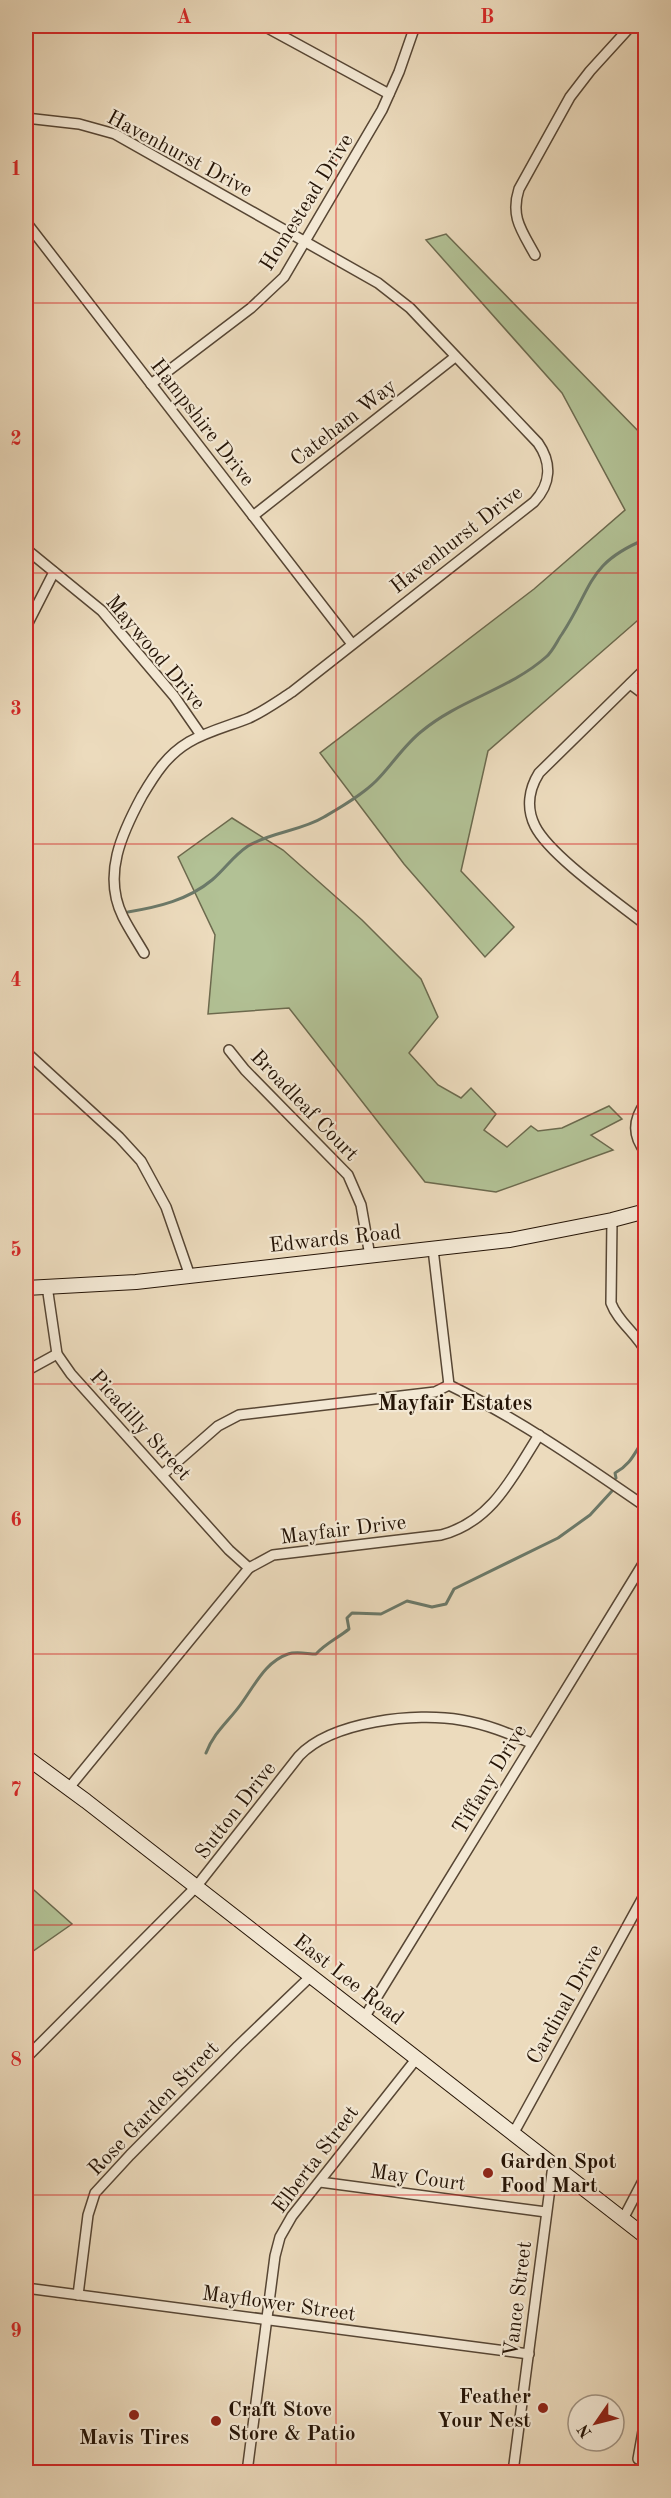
<svg xmlns="http://www.w3.org/2000/svg" width="671" height="2498" font-family="'Old Standard TT',serif">
  <rect width="100%" height="100%" fill="#ecdbbd"/>
  <filter id="stains"><feTurbulence type="fractalNoise" baseFrequency=".00333" numOctaves="4"/><feColorMatrix values="0 0 0 0 .2 0 0 0 0 .09 0 0 0 0 .02 0 0 0 .5 -.17"/></filter>
  <radialGradient id="worn" r=".72"><stop offset=".6" stop-color="#630" stop-opacity="0"/><stop offset="1" stop-color="#630" stop-opacity=".3"/></radialGradient>
  <g fill="#b2c195" stroke="#6c6a4e" stroke-width="1.5">
    <path d="M446,234L645,438V614L488,751L461,871L514,927L485,957L404,864L320,753L534,589L625,510L562,393L426,240Z"/>
    <path d="M232,818L283,850L362,920L421,979L438,1017L409,1053L438,1085L461,1098L471,1088L496,1114L484,1130L507,1147L531,1126L538,1131L562,1128L609,1106L622,1119L591,1135L613,1150L496,1192L425,1182L289,1008L208,1014L215,935L178,857Z"/>
    <path d="M26,1883L72,1924L26,1956Z"/>
  </g>
  <g fill="none" stroke-linecap="round" stroke-linejoin="round">
    <g stroke="#6b7969" stroke-width="3">
      <path d="M128,912C158,907 188,900 212,880C225,869 233,856 248,846C271,832 301,831 324,817C341,807 362,795 376,781C392,765 404,745 422,731C459,700 510,689 546,657C553,651 557,641 562,634C593,587 587,563 646,539"/>
      <path d="M616,1478L615,1473C632,1464 635,1451 646,1436"/>
      <path d="M206,1753C214,1732 229,1721 241,1704C255,1685 265,1662 288,1654C296,1651 308,1654 316,1654C326,1643 338,1638 349,1629L347,1618L352,1613L381,1614L407,1601L432,1607L446,1604L454,1589L558,1538L590,1515L612,1491"/>
    </g>
    <g stroke="#574634" stroke-width="12">
      <g id="street">
        <path d="M264,26L389,94"/>
        <path d="M26,118L79,124L115,134L378,283L410,308L538,443C552,463 551,484 534,502L292,692C278,701 264,711 249,718C229,726 208,731 189,742C167,755 155,774 142,796C122,833 102,875 123,917C129,929 137,941 144,953"/>
        <path d="M26,222L352,644"/>
        <path d="M535,255C522,231 510,217 519,189L570,97L590,71L631,26"/>
        <path d="M151,384L251,308L284,277L382,110L399,72L415,26"/>
        <path d="M253,516L455,357"/>
        <path d="M26,549L102,611L174,696L201,735"/>
        <path d="M26,627L54,572"/>
        <path d="M646,668L539,773C529,789 526,808 535,826C550,856 617,902 646,925"/>
        <path d="M630,684L646,696"/>
        <path d="M229,1050L245,1070L348,1175L361,1205L370,1256"/>
        <path d="M26,1052L119,1137L141,1161L166,1207L190,1276"/>
        <path d="M646,1102C633,1119 632,1136 646,1153"/>
        <path d="M612,1220L611,1303C618,1322 637,1334 646,1352"/>
        <path d="M433,1249L449,1385C519,1419 582,1463 646,1507"/>
        <path d="M47,1286L57,1354L71,1374L229,1550L249,1568"/>
        <path d="M26,1371L57,1354"/>
        <path d="M162,1475L218,1426L239,1415L435,1392L449,1385"/>
        <path d="M68,1789L249,1568L273,1555L441,1535C492,1522 513,1476 539,1435"/>
        <path d="M364,2018L646,1559"/>
        <path d="M26,2058L196,1887L299,1756C332,1721 416,1712 461,1720C486,1724 508,1733 531,1743"/>
        <path d="M513,2134L646,1892"/>
        <path d="M320,2182L546,2212"/>
        <path d="M623,2219L646,2175"/>
        <path d="M26,2288L529,2354"/>
        <path d="M78,2295L88,2215L95,2193L130,2155L238,2046L311,1976"/>
        <path d="M638,2459L646,2414"/>
        <path d="M247,2472L275,2256L280,2237L292,2216L417,2058"/>
        <path d="M513,2472L553,2165"/>
      </g>
    </g>
    <g stroke="#251406" stroke-width="16">
      <g id="secondary">
        <path d="M26,1288L136,1282L510,1240L612,1220L646,1211"/>
        <path d="M26,1757L86,1801L646,2237"/>
      </g>
    </g>
    <use href="#street" stroke="#f3e8d4" stroke-width="9"/>
    <use href="#secondary" stroke="#f3e8d4" stroke-width="14"/>
  </g>
  <path fill="none" stroke="#d62828" stroke-width="1.5" stroke-opacity="0.55" d="M336,26V2472M26,303H646M26,573H646M26,844H646M26,1114H646M26,1384H646M26,1654H646M26,1925H646M26,2195H646"/>
  <g fill="#8f2418" stroke="#f3e8d4" stroke-width="2">
    <circle cx="488" cy="2173" r="6"/>
    <circle cx="543" cy="2408" r="6"/>
    <circle cx="134" cy="2415" r="6"/>
    <circle cx="216" cy="2421" r="6"/>
  </g>
  <g text-anchor="middle" stroke-width="4.5" stroke-linejoin="round" paint-order="stroke">
    <g font-size="21" fill="#251406" stroke="#f3e8d4">
      <text transform="translate(180 153) rotate(28)" y="7">Havenhurst Drive</text>
      <text transform="translate(306 202) rotate(-58)" y="7">Homestead Drive</text>
      <text transform="translate(203 422) rotate(52)" y="7">Hampshire Drive</text>
      <text transform="translate(343 422) rotate(-38)" y="7">Cateham Way</text>
      <text transform="translate(456 539) rotate(-38)" y="7">Havenhurst Drive</text>
      <text transform="translate(156 652) rotate(50)" y="7">Maywood Drive</text>
      <text transform="translate(305 1105) rotate(46)" y="7">Broadleaf Court</text>
      <text transform="translate(335 1238) rotate(-6)" y="7">Edwards Road</text>
      <text transform="translate(141 1425) rotate(48)" y="7">Picadilly Street</text>
      <text transform="translate(343 1529) rotate(-7)" y="7">Mayfair Drive</text>
      <text transform="translate(489 1779) rotate(-59)" y="7">Tiffany Drive</text>
      <text transform="translate(235 1810) rotate(-52)" y="7">Sutton Drive</text>
      <text transform="translate(349 1979) rotate(38)" y="7">East Lee Road</text>
      <text transform="translate(564 2004) rotate(-61)" y="7">Cardinal Drive</text>
      <text transform="translate(153 2108) rotate(-46)" y="7">Rose Garden Street</text>
      <text transform="translate(315 2159) rotate(-53)" y="7">Elberta Street</text>
      <text transform="translate(418 2177) rotate(8)" y="7">May Court</text>
      <text transform="translate(517 2299) rotate(-83)" y="7">Vance Street</text>
      <text transform="translate(279 2303) rotate(8)" y="7">Mayflower Street</text>
    </g>
    <g font-size="21" font-weight="bold" fill="#251406" stroke="#f3e8d4" text-anchor="start">
      <text x="500" y="2168">Garden Spot<tspan x="500" dy="24">Food Mart</tspan></text>
      <text x="531" y="2403" text-anchor="end">Feather<tspan x="531" dy="24">Your Nest</tspan></text>
      <text x="228" y="2416">Craft Stove<tspan x="228" dy="24">Store &amp; Patio</tspan></text>
      <text x="134" y="2444" text-anchor="middle">Mavis Tires</text>
    </g>
    <g font-size="22" font-weight="bold" fill="#251406" stroke="#f3e8d4">
      <text x="455" y="1410">Mayfair Estates</text>
    </g>
  </g>
  <rect width="671" height="2498" fill="none" stroke="#ecdbbd" stroke-width="66"/>
  <g transform="translate(596 2423) rotate(235)"><circle r="28" fill="#f3e8d4" stroke="#a19382" stroke-width="1.5"/>
  <path d="M0-4.5L10 22L0 15L-10 22Z" fill="#8f2418"/>
  <text y="-9" font-size="16" font-weight="bold" text-anchor="middle" fill="#251406">N</text>
  </g>
  <rect x="33" y="33" width="605" height="2432" fill="none" stroke="#d62828" stroke-width="2"/>
  <g font-size="20" text-anchor="middle" font-weight="bold" fill="#d62828">
    <text x="184" y="23">A</text>
    <text x="487" y="23">B</text>
    <text x="16" y="175">1</text>
    <text x="16" y="445">2</text>
    <text x="16" y="715">3</text>
    <text x="16" y="986">4</text>
    <text x="16" y="1256">5</text>
    <text x="16" y="1526">6</text>
    <text x="16" y="1796">7</text>
    <text x="16" y="2066">8</text>
    <text x="16" y="2337">9</text>
  </g>
  <rect width="100%" height="100%" filter="url(#stains)"/>
  <rect width="100%" height="100%" fill="url(#worn)"/>
</svg>
